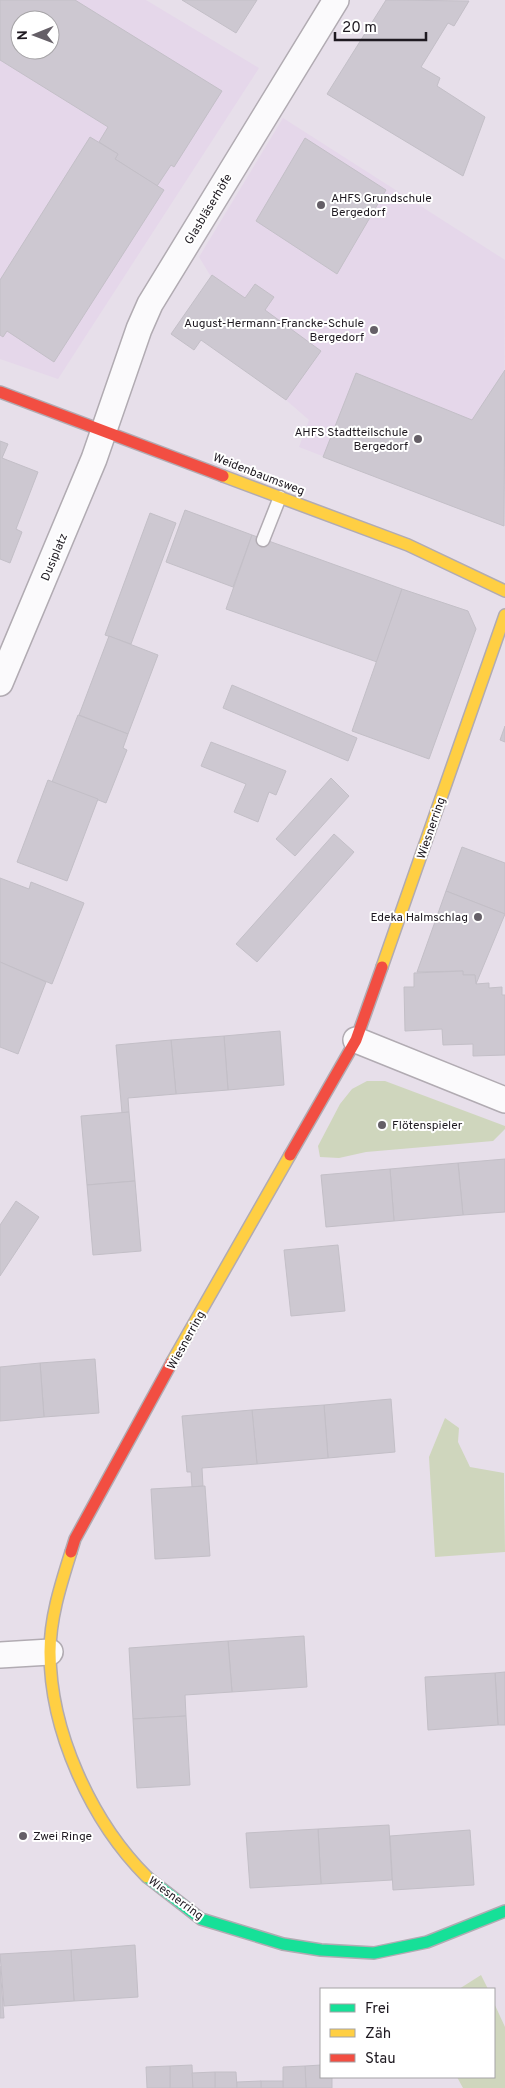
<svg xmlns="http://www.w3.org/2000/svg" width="505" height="2088" font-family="Overpass,sans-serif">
  <rect width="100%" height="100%" fill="#e7dfea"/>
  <g fill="#e5d7ea" fill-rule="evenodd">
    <path d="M0,0H146L259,68L58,379L0,359ZM20,20H50V50H20Z"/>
    <path d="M283,118L505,260L504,526L299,447L309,420L286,400L199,257Z"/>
  </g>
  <g fill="#cfd6bd">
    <path d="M367,1081H385L505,1126V1129L493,1141L366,1152L339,1158L320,1157L318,1146L340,1104L352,1089Z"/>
    <path d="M445,1418L459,1428L458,1442L470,1467L504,1473L505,1552L435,1557L429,1457Z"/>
    <path d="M481,1975L488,1989H459Z"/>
    <path d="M494,2003L505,2027V2088H463L457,2077H494Z"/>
  </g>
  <g fill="#cdc8d1" stroke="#c3bfc7" fill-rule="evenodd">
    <path d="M0,0H75L222,91L174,167L171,165L157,186L115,159L118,154L99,142L108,127L0,60ZM20,20H50V50H20Z"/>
    <path d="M182,0H257L236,33Z"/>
    <path d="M386,0L469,1L454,26L448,23L421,67L440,78L437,86L485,117L463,176L327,94Z"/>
    <path d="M90,137L118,154L115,159L164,190L54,362L7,331L3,337L0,335V280Z"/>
    <path d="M305,138L386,190L337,274L256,221Z"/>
    <path d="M212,275L245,298L255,284L274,297L265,310L321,351L286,400L201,340L194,350L171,334Z"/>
    <path d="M505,370L504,526L323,457L356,373L472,420Z"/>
    <path d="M0,441L8,444L2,458L38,472L16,529L22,532L10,563L0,559Z"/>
    <path d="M185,510L252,535L233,587L166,562Z"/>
    <path d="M150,513L176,523L131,644L105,635Z"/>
    <path d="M252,535L402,589L377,662L226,609Z"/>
    <path d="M402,589L468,611L476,629L429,759L352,731Z"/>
    <path d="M109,636L158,655L128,734L79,715Z"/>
    <path d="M232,685L357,738L348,761L223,708Z"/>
    <path d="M78,715L128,734L123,748L127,750L106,803L52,782Z"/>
    <path d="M505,726V742L500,740Z"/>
    <path d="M211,742L286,771L276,795L269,792L258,822L234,812L246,784L201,766Z"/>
    <path d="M331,778L349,796L295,856L276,839Z"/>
    <path d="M48,780L98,799L67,881L17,862Z"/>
    <path d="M334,834L354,852L257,962L236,944Z"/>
    <path d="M462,847L505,863V914L446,891Z"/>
    <path d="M0,878L29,889L31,882L84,903L52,984L0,962Z"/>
    <path d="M446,891L505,914L476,984L475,975H463V971L417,972Z"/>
    <path d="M0,962L46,982L18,1054L0,1047Z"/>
    <path d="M463,971V975H475L476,984L489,983V988L502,987V995H505V1055L473,1056V1044L443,1045L442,1029L405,1031L404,987H414V973Z"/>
    <path d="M280,1031L284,1085L228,1090L224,1036Z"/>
    <path d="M224,1036L228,1090L176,1094L171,1040Z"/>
    <path d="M171,1040L176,1094L128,1098L129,1112L122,1113L116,1045Z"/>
    <path d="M129,1112L135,1181L87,1185L81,1116Z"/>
    <path d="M505,1159V1212L463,1215L458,1163Z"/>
    <path d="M458,1163L463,1215L394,1221L390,1169Z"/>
    <path d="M390,1169L394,1221L326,1227L321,1175Z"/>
    <path d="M135,1181L141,1251L93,1255L87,1185Z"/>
    <path d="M16,1201L39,1217L0,1276V1225Z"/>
    <path d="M338,1245L345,1311L291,1316L284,1250Z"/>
    <path d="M95,1359L99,1413L44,1417L40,1363Z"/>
    <path d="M40,1363L44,1417L0,1421V1367Z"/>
    <path d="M391,1399L395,1452L328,1458L324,1405Z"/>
    <path d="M324,1405L328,1458L257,1464L252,1410Z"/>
    <path d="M252,1410L257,1464L202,1468L203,1486L192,1487L191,1472H187L182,1416Z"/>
    <path d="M205,1486L210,1556L155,1559L151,1489Z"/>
    <path d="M304,1636L307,1687L232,1692L228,1641Z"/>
    <path d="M228,1641L232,1692L185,1695L186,1716L133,1719L129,1648Z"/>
    <path d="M505,1672V1725H498L495,1673Z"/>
    <path d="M495,1673L498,1725L428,1730L425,1677Z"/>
    <path d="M186,1716L190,1785L137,1788L133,1719Z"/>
    <path d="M389,1825L392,1880L321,1884L318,1829Z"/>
    <path d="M318,1829L321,1884L250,1888L246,1833Z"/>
    <path d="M470,1830L474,1885L393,1890L390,1836Z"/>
    <path d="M135,1945L138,1997L74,2001L71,1950Z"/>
    <path d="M71,1950L74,2001L4,2006L0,1954Z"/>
    <path d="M0,1966L4,2018H0Z"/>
    <path d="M192,2065L193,2088H170V2066Z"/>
    <path d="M321,2065V2077H332V2088H306L305,2066Z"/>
    <path d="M170,2066V2088H147L146,2067Z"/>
    <path d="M305,2066L306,2088H283V2067Z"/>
    <path d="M215,2072H236L237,2088H215Z"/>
    <path d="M215,2072V2088H193L192,2073Z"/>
    <rect x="261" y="2081" width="22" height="7"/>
    <path d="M261,2081V2088H237V2082Z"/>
  </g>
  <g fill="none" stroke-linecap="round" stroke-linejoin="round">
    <g stroke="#b1abb2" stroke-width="15">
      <path id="lane" d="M263,540L280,497"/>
    </g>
    <g stroke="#b1abb2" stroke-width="28">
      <g id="street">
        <path d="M0,683L94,459L139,329L150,304L336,0"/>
        <path d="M356,1040L505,1100"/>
        <path d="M0,1655L50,1652"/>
      </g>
    </g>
    <g stroke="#b1abb2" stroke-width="14">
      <path id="fast" d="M147,1877L201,1919L283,1944L321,1950L374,1953L427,1942L505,1911"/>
    </g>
    <g stroke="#b1abb2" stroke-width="14">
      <g id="slow">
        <path d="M223,476L408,545L505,591"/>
        <path d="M382,967L505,615"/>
        <path d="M172,1362L290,1155"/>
        <path d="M71,1552C61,1584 50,1617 50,1652C50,1731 91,1821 147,1877"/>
      </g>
    </g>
    <g stroke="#b1abb2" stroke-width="14">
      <g id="jam">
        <path d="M0,392L223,476"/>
        <path d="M290,1155L356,1040L382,967"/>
        <path d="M71,1552L75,1539L172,1362"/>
      </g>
    </g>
    <use href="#lane" stroke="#fbfafc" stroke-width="12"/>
    <use href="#street" stroke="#fbfafc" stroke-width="25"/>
    <use href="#fast" stroke="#16e098" stroke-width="11"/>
    <use href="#slow" stroke="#ffcf43" stroke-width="11"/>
    <use href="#jam" stroke="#f24e42" stroke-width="11"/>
  </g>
  <g fill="#655f67" stroke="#fff" stroke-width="2">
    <circle cx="321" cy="205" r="5"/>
    <circle cx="374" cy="330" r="5"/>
    <circle cx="418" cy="439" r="5"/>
    <circle cx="478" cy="917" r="5"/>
    <circle cx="382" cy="1125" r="5"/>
    <circle cx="23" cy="1836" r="5"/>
  </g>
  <g text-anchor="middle" stroke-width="4" stroke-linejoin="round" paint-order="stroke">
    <g font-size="12" fill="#1f1a21" stroke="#fff" text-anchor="start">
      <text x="331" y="202">AHFS Grundschule<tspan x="331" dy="14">Bergedorf</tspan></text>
      <text x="364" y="327" text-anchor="end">August-Hermann-Francke-Schule<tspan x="364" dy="14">Bergedorf</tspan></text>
      <text x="408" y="436" text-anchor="end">AHFS Stadtteilschule<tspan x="408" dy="14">Bergedorf</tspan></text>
      <text x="468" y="921" text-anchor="end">Edeka Halmschlag</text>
      <text x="392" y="1129">Flötenspieler</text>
      <text x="33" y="1840">Zwei Ringe</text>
    </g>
    <g font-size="12" fill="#1f1a21" stroke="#fff">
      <text transform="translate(208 209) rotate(-59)" y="4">Glasbläserhöfe</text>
      <text transform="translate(259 474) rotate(21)" y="4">Weidenbaumsweg</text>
      <text transform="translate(54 557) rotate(-67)" y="4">Dusiplatz</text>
      <text transform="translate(431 828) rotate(-71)" y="4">Wiesnerring</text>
      <text transform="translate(186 1340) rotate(-61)" y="4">Wiesnerring</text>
      <text transform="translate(176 1898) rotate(36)" y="4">Wiesnerring</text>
    </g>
  </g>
  <rect x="320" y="1988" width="175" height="90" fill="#ffffff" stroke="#a5a3a6"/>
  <rect x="330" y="2004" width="25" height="8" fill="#16e098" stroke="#a5a3a6"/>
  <text x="365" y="2013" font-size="15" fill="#1f1a21">Frei</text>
  <rect x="330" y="2029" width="25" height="8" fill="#ffcf43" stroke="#a5a3a6"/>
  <text x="365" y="2038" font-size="15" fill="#1f1a21">Zäh</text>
  <rect x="330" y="2054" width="25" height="8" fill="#f24e42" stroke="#a5a3a6"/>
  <text x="365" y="2063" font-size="15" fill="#1f1a21">Stau</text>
  <g transform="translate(35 35) rotate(269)"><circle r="24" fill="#ffffff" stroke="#a5a3a6"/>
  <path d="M0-4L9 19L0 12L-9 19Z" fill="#655f67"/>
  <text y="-8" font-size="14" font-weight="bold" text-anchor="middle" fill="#1f1a21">N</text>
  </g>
  <path d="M335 32v8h91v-8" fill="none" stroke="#1f1a21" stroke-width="2.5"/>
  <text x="342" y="32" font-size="15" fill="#1f1a21" stroke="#ffffff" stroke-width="4" paint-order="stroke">20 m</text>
</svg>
